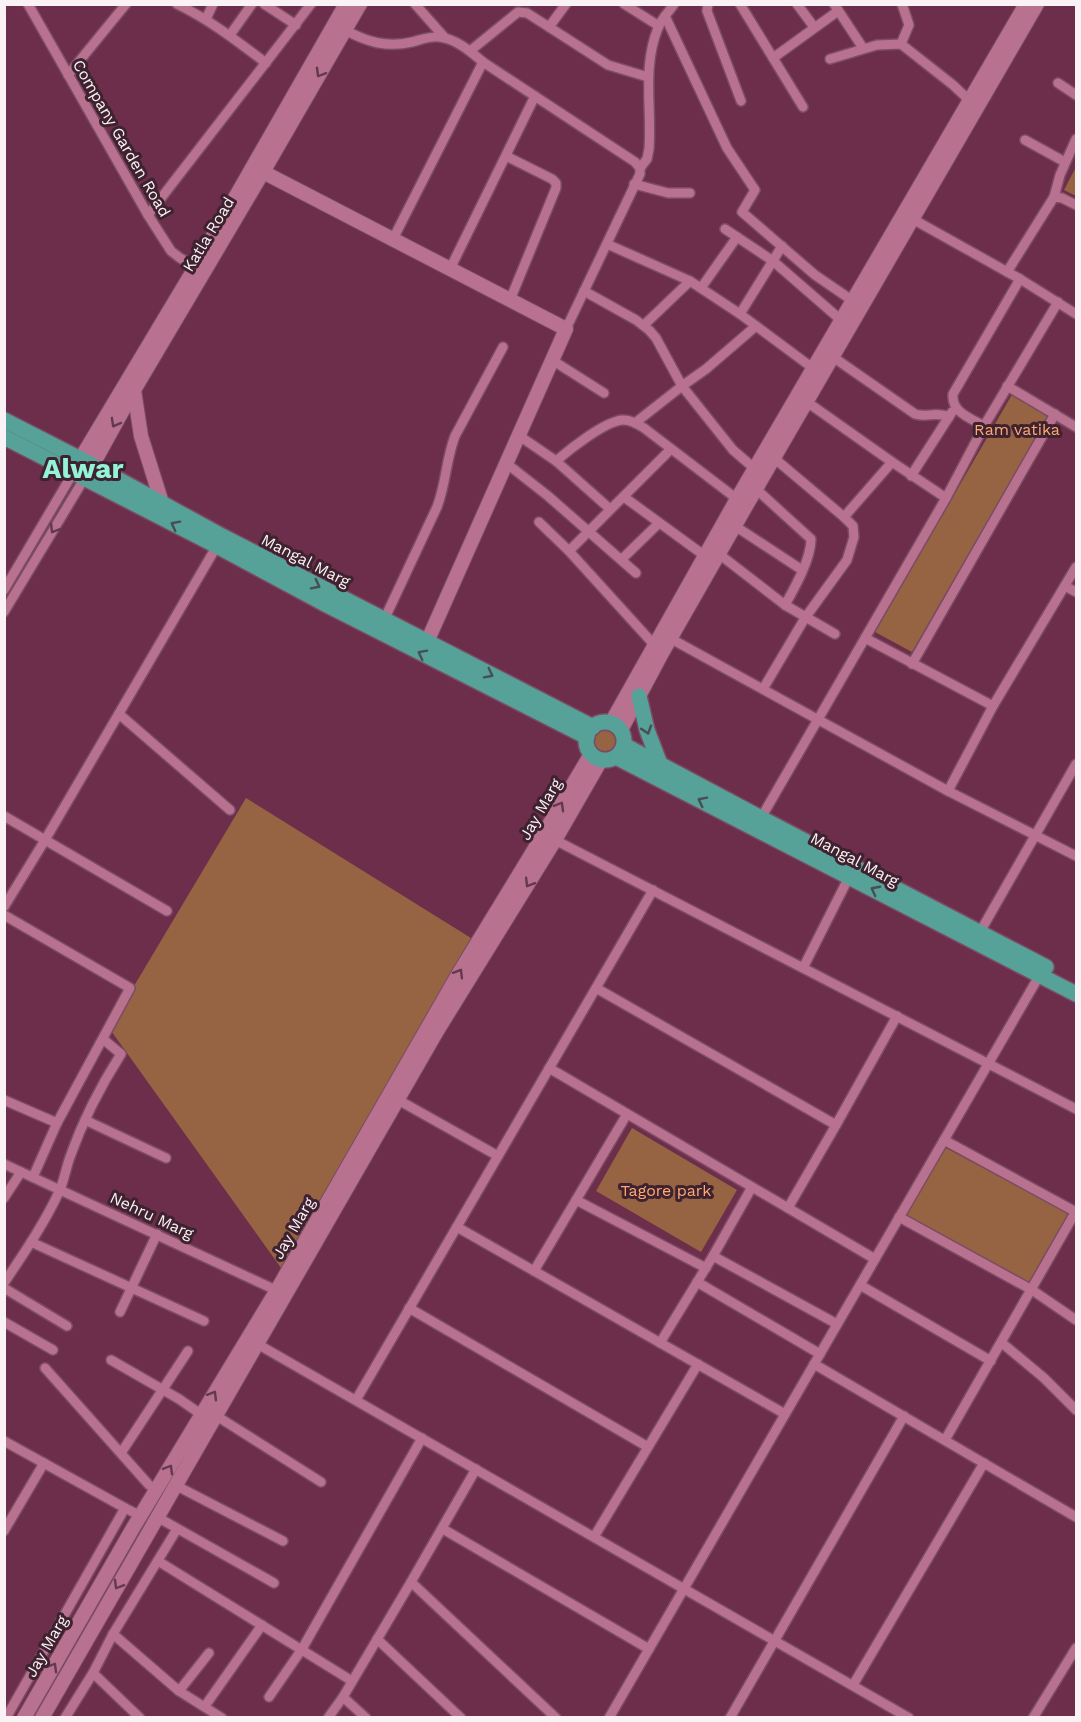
<svg xmlns="http://www.w3.org/2000/svg" width="1081" height="1722" font-family="'Work Sans',sans-serif">
  <rect width="100%" height="100%" fill="#6c2e4b"/>
  <g fill="#966343">
    <path d="M1076,167V196L1064,190Z"/>
    <path d="M1014,391L1050,413L912,652L875,632Z"/>
    <path d="M607,721L621,733C621,761 584,753 592,732C595,725 599,722 607,721Z"/>
    <path d="M246,798L471,938L281,1268L109,1028Z"/>
    <path d="M632,1128L737,1190L701,1252L596,1191Z"/>
    <path d="M946,1148L1071,1215L1029,1284L904,1214Z"/>
  </g>
  <g fill="none" stroke-linecap="round" stroke-linejoin="round">
    <g stroke="#7b4c64" stroke-width="12">
      <g id="street">
        <path d="M28,4L148,215L171,251L180,258L200,269"/>
        <path d="M177,4C210,20 237,41 266,63"/>
        <path d="M264,4L296,25"/>
        <path d="M415,4L445,38"/>
        <path d="M624,4L659,26"/>
        <path d="M708,4L707,11L741,101"/>
        <path d="M740,4L803,107"/>
        <path d="M797,4L814,27"/>
        <path d="M834,4L863,48"/>
        <path d="M665,16L727,148L755,190L742,212L815,275L853,301"/>
        <path d="M206,19L213,4"/>
        <path d="M549,27L608,65L648,77"/>
        <path d="M345,30C367,42 387,48 412,42C420,40 430,36 439,37C455,38 471,52 483,62L635,162L640,168V174L566,329"/>
        <path d="M230,35L252,4"/>
        <path d="M901,44L909,25L902,4"/>
        <path d="M470,51L518,12L527,13L549,27L566,4"/>
        <path d="M773,58L838,11"/>
        <path d="M830,59L877,45L901,44L953,85L970,101"/>
        <path d="M68,75L126,4"/>
        <path d="M1058,83L1076,95"/>
        <path d="M1025,140L1065,162"/>
        <path d="M506,156L552,179L556,183V188L510,300"/>
        <path d="M640,168L647,159L649,149C652,108 642,67 658,28C661,19 669,12 674,4"/>
        <path d="M634,184L668,193H690"/>
        <path d="M1054,197L1060,175L1076,139"/>
        <path d="M148,215L311,4"/>
        <path d="M909,217L1020,279L1076,314"/>
        <path d="M725,229L773,261L842,321"/>
        <path d="M393,239L483,62"/>
        <path d="M607,244L690,281L740,314L814,369"/>
        <path d="M450,269L535,96"/>
        <path d="M1007,272L1054,197L1062,198L1076,205"/>
        <path d="M701,288L737,237"/>
        <path d="M584,291L636,320L649,330L656,338L682,386L733,450L755,469"/>
        <path d="M740,314L782,246"/>
        <path d="M644,325L690,281"/>
        <path d="M833,357L915,414C927,418 936,411 949,417"/>
        <path d="M552,360L604,393"/>
        <path d="M1007,386L1076,427"/>
        <path d="M807,402L892,462L946,498"/>
        <path d="M635,423L682,386L706,369L756,326"/>
        <path d="M984,426C970,418 951,412 953,394L1020,279"/>
        <path d="M518,435L556,461L610,509"/>
        <path d="M556,461C570,449 604,422 622,420C630,419 638,424 644,428L737,499"/>
        <path d="M506,463L548,496L636,573"/>
        <path d="M911,476L952,412"/>
        <path d="M756,489L811,539C811,559 795,587 785,605"/>
        <path d="M624,497L705,556"/>
        <path d="M844,517L892,462"/>
        <path d="M539,522L569,551L658,649"/>
        <path d="M735,526L802,570"/>
        <path d="M569,551L671,449"/>
        <path d="M719,554L785,605L835,634"/>
        <path d="M622,559L659,523"/>
        <path d="M1076,567L993,706L948,791L1076,856"/>
        <path d="M1065,586L1076,592"/>
        <path d="M4,590L73,473"/>
        <path d="M4,612L84,479"/>
        <path d="M384,620L437,507C446,484 446,459 455,436L503,347"/>
        <path d="M666,636L948,791"/>
        <path d="M865,638L993,706"/>
        <path d="M912,664L1055,414"/>
        <path d="M763,689L805,618L847,560L854,537L853,526L844,517L774,458"/>
        <path d="M119,714L230,810"/>
        <path d="M4,816L167,911"/>
        <path d="M761,818L946,498L984,426L1058,302"/>
        <path d="M555,840L1076,1109"/>
        <path d="M4,907L45,840L218,544"/>
        <path d="M4,915L130,988L57,1123L33,1177"/>
        <path d="M980,932L1076,764"/>
        <path d="M803,968L849,877"/>
        <path d="M596,988L836,1125L897,1016"/>
        <path d="M549,1068L875,1259"/>
        <path d="M393,1097L498,1156"/>
        <path d="M4,1100L57,1123"/>
        <path d="M85,1120L166,1158"/>
        <path d="M944,1140L1076,1212"/>
        <path d="M4,1164L280,1292"/>
        <path d="M4,1198L21,1172"/>
        <path d="M576,1200L706,1268"/>
        <path d="M788,1208L836,1125"/>
        <path d="M899,1217L1032,1290L1076,1320"/>
        <path d="M457,1227L785,1414"/>
        <path d="M31,1242L204,1321"/>
        <path d="M713,1256L752,1187"/>
        <path d="M534,1271L627,1114"/>
        <path d="M697,1282L820,1354"/>
        <path d="M4,1283C24,1253 44,1224 59,1192C64,1181 66,1168 70,1157C83,1120 100,1087 121,1054L103,1039"/>
        <path d="M860,1285L991,1361"/>
        <path d="M4,1288L67,1326"/>
        <path d="M409,1308L648,1447"/>
        <path d="M120,1312L157,1234"/>
        <path d="M4,1322L53,1350"/>
        <path d="M252,1341L909,1718"/>
        <path d="M660,1343L713,1256L837,1324"/>
        <path d="M1002,1343L1044,1378L1076,1410"/>
        <path d="M111,1360L179,1399L202,1415"/>
        <path d="M814,1364L1076,1517"/>
        <path d="M45,1368L149,1485L157,1490"/>
        <path d="M356,1400L653,890"/>
        <path d="M215,1415L321,1482"/>
        <path d="M945,1440L1076,1211"/>
        <path d="M4,1441L125,1508L141,1516"/>
        <path d="M121,1453L188,1351"/>
        <path d="M175,1485L283,1541"/>
        <path d="M157,1517L274,1583"/>
        <path d="M443,1529L649,1649"/>
        <path d="M4,1531L44,1463"/>
        <path d="M594,1537L698,1364"/>
        <path d="M158,1561L352,1681"/>
        <path d="M411,1582L556,1718"/>
        <path d="M113,1634L179,1691L222,1718"/>
        <path d="M377,1639L461,1718"/>
        <path d="M93,1673L140,1718"/>
        <path d="M853,1685L984,1463"/>
        <path d="M179,1691L209,1653"/>
        <path d="M269,1697L302,1649L422,1438"/>
        <path d="M343,1697L366,1718"/>
        <path d="M205,1706L262,1625"/>
        <path d="M6,1718L125,1508"/>
        <path d="M65,1718L93,1673L113,1634L177,1529"/>
        <path d="M328,1718L343,1697L411,1582L476,1469"/>
        <path d="M609,1718L1042,971"/>
        <path d="M730,1718L904,1416"/>
        <path d="M1033,1718L1076,1648"/>
      </g>
    </g>
    <g stroke="#7b4c64" stroke-width="16">
      <g id="secondary">
        <path d="M263,172L566,329L427,642"/>
        <path d="M134,390L141,436L162,503"/>
        <path d="M75,468L196,266L346,4"/>
        <path d="M87,475L134,390L263,172L360,4"/>
        <path d="M611,723L737,499L1026,4"/>
        <path d="M621,730L662,653L746,506L1037,4"/>
        <path d="M24,1718L133,1528L277,1290L459,973L531,855L591,754"/>
        <path d="M42,1718L437,1031L555,840L601,760"/>
      </g>
    </g>
    <g stroke="#7b4c64" stroke-width="18">
      <g id="primary">
        <path d="M4,420L92,465L222,536L593,727"/>
        <path d="M4,437L217,546L323,603L587,737"/>
        <path d="M639,696L647,730L660,764"/>
        <circle cx="605" cy="741" r="19"/>
        <path d="M624,745L761,818L1046,967"/>
        <path d="M616,757L1076,994"/>
      </g>
    </g>
    <use href="#street" stroke="#b87290" stroke-width="9"/>
    <use href="#secondary" stroke="#b87290" stroke-width="14"/>
    <use href="#primary" stroke="#56a198" stroke-width="15"/>
  </g>
  <defs><path id="oneway-chevron" d="M-2-3.5L2.5 0L-2 3.5" fill="none" stroke-width="1.6" stroke-linecap="round" stroke-linejoin="round" transform="scale(1.5)"/></defs>
  <g stroke="#633a4c">
    <use href="#oneway-chevron" transform="translate(320 73) rotate(120)"/>
    <use href="#oneway-chevron" transform="translate(115 423) rotate(119)"/>
    <use href="#oneway-chevron" transform="translate(54 529) rotate(121)"/>
    <use href="#oneway-chevron" transform="translate(560 806) rotate(-60)"/>
    <use href="#oneway-chevron" transform="translate(529 883) rotate(121)"/>
    <use href="#oneway-chevron" transform="translate(459 973) rotate(-59)"/>
    <use href="#oneway-chevron" transform="translate(213 1395) rotate(-59)"/>
    <use href="#oneway-chevron" transform="translate(169 1469) rotate(-60)"/>
    <use href="#oneway-chevron" transform="translate(118 1585) rotate(120)"/>
    <use href="#oneway-chevron" transform="translate(53 1667) rotate(-60)"/>
  </g>
  <g stroke="#474e54">
    <use href="#oneway-chevron" transform="translate(175 525) rotate(-153)"/>
    <use href="#oneway-chevron" transform="translate(316 585) rotate(27)"/>
    <use href="#oneway-chevron" transform="translate(422 654) rotate(-153)"/>
    <use href="#oneway-chevron" transform="translate(489 674) rotate(27)"/>
    <use href="#oneway-chevron" transform="translate(647 730) rotate(72)"/>
    <use href="#oneway-chevron" transform="translate(702 801) rotate(-153)"/>
    <use href="#oneway-chevron" transform="translate(875 890) rotate(-152)"/>
  </g>
  <g text-anchor="middle" stroke-width="6" stroke-linejoin="round" paint-order="stroke">
    <g font-size="16" fill="#faf2f5" stroke="#3f222f">
      <text transform="translate(122 138) rotate(60)" y="6">Company Garden Road</text>
      <text transform="translate(208 234) rotate(-59)" y="6">Katla Road</text>
      <text transform="translate(306 560) rotate(27)" y="6">Mangal Marg</text>
      <text transform="translate(540 809) rotate(-60)" y="6">Jay Marg</text>
      <text transform="translate(855 859) rotate(28)" y="6">Mangal Marg</text>
      <text transform="translate(152 1215) rotate(25)" y="6">Nehru Marg</text>
      <text transform="translate(293 1228) rotate(-60)" y="6">Jay Marg</text>
      <text transform="translate(46 1646) rotate(-60)" y="6">Jay Marg</text>
    </g>
    <g font-size="16" fill="#feaa75" stroke="#3f222f">
      <text x="1017" y="435">Ram vatika</text>
      <text x="666" y="1196">Tagore park</text>
    </g>
    <g font-size="28" font-weight="bold" fill="#94f3d7" stroke="#3f222f">
      <text x="83" y="478">Alwar</text>
    </g>
  </g>
  <rect width="1081" height="1722" fill="none" stroke="#faf2f5" stroke-width="12"/>
</svg>
